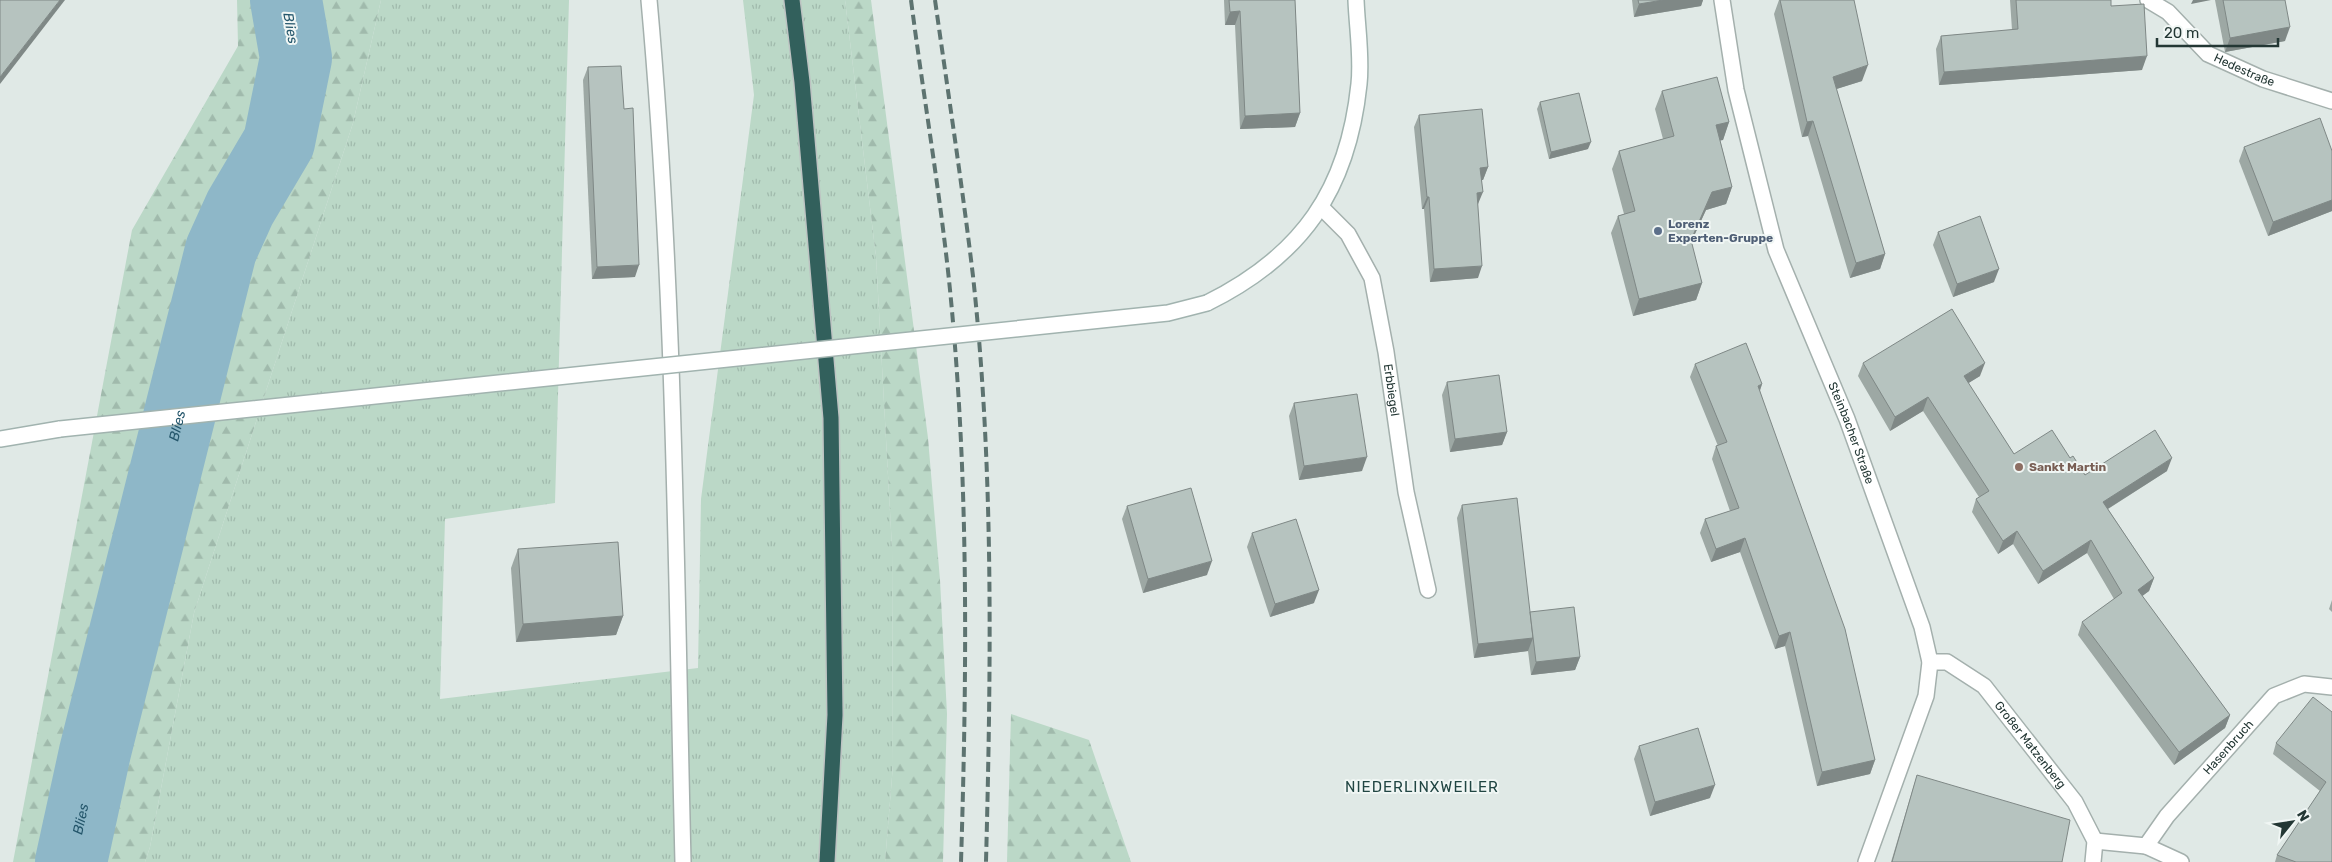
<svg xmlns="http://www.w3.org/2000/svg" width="2332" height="862" font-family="Rubik,sans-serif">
  <defs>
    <pattern id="grass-tufts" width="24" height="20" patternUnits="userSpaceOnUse" patternTransform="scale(1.25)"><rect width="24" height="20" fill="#bbd8c7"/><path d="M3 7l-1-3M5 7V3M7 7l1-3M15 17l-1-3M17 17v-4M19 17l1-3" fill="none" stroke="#a0baac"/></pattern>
    <pattern id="forest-firs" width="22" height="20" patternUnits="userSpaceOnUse" patternTransform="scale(1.25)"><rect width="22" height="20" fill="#bbd8c7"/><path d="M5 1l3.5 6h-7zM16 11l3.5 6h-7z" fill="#a0baac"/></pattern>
  </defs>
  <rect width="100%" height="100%" fill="#e0e9e6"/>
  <path fill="url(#grass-tufts)" d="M381,0H569L555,503L445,519L440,699L698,668L701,499L754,95L743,0H845L876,257L892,548L893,765L885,862H145L150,847L194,613L353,123Z"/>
  <g fill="url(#forest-firs)">
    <path d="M237,0H381L353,123L194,613L150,847L145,862H13L132,230L238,46Z"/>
    <path d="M845,0H871L928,438L940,580L947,714L943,862H885L893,765L892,548L876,257Z"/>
    <path d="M1011,714L1089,740L1131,862H1007Z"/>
  </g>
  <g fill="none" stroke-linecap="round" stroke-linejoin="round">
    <path stroke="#8eb7c8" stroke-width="72" id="s1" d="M71,862L95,752L221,250L240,208L279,142L296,58L286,0"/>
    <g stroke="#a4b0ad" stroke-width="18">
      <g id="lane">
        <path d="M649,0C675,286 676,575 683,862"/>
        <path id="s2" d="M1321,207L1348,234L1372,278L1386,352L1406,492L1428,590"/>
        <path d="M2146,846L2181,862"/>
      </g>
    </g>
    <g stroke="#a4b0ad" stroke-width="18">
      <g id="street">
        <path id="s3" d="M1722,0L1736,90L1776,250L1847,419L1922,627L1930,662L1926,696L1866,862"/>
        <path id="s4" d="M2148,0L2168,12L2208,54L2263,79L2332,101"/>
        <path id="s5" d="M1930,662H1947L1984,686L2075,802L2095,841L2093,862"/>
        <path id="s6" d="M2095,841L2146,846L2167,816L2274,696L2304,684L2332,687"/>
      </g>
    </g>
    <g stroke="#a1b3af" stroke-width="18">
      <g id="secondary">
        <path d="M1207,303C1302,256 1348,190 1359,84C1362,57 1357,27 1356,0"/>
        <path d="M0,439L60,429"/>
      </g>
    </g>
    <g stroke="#bdc3c2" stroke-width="18">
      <path id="highway" d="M792,0L802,82L831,418L835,715L827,862"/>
    </g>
    <use href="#lane" stroke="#fff" stroke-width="15"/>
    <use href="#street" stroke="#fff" stroke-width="15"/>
    <use href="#secondary" stroke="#fff" stroke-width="15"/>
    <use href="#highway" stroke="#32605c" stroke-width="15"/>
    <g stroke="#5d7370" stroke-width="4" stroke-dasharray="10 5" stroke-linecap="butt">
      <path d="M911,0C923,93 939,186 949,280C969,474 967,668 961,862"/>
      <path d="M935,0C948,92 962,184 973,276C994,470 991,667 986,862"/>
    </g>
    <g stroke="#a1b3af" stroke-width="18" stroke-linecap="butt">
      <path id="secondary-bridge" d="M60,429L1168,313L1207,303"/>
    </g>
    <use href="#secondary-bridge" stroke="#fff" stroke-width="15"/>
  </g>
  <g fill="#9da8a4">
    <path d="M1224,0H1295L1300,113L1295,127L1240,129L1235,25H1225Z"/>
    <path d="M1632,0H1703L1701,6L1634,17Z"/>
    <path d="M1779,0H1854L1862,81L1836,89L1885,254L1880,269L1850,278L1808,136L1802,137L1774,14Z"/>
    <path d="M2010,0H2111V6L2142,70L1939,85L1936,49L1941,36L2012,30Z"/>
    <path d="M2215,0H2285V41L2225,52Z"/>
    <path d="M588,67L635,277L592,279L583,80Z"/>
    <path d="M1662,91L1729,122L1723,140H1720L1732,187L1726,204L1706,210L1691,242L1702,283L1696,300L1633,316L1611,233L1618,216L1624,214L1612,169L1619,151L1663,139L1655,109Z"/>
    <path d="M1540,102L1588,149L1549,159L1537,109Z"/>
    <path d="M1419,115L1488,167L1483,180H1482L1478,204V278L1430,282L1424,209H1422L1414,127Z"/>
    <path d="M2244,147L2332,151V211L2268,236L2239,161Z"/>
    <path d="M1938,232L1994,282L1953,297L1933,245Z"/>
    <path d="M1863,363L1980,376L1968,383L2014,454L2070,458L2085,475L2167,471L2108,509L2154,578L2149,591L2142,596L2230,715L2225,728L2174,765L2078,635L2082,622L2114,599L2087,553L2038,584L2013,544L1998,554L1972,512L1976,499L1979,497L1923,411L1890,431L1858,376Z"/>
    <path d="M1695,364L1762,384L1760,391L1875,760L1870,774L1817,786L1785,646L1775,649L1740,552L1711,562L1700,533L1705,519L1730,511L1712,459L1716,446H1718L1690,377Z"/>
    <path d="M1447,382L1507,432L1502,445L1450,452L1442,395Z"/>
    <path d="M1294,403L1362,471L1299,480L1289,416Z"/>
    <path d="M1462,505L1530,612L1580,657L1575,670L1531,675L1528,651L1474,658L1457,518Z"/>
    <path d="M1127,506L1207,575L1143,593L1122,519Z"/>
    <path d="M1252,533L1314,603L1270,617L1247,547Z"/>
    <path d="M518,549L623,616L616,635L516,642L511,568Z"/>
    <path d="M2332,600V612L2329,609Z"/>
    <path d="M2332,712V862H2275L2277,855L2320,791L2273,754L2276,743Z"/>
    <path d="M1639,746L1710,798L1650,816L1634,759Z"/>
    <path d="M1917,775L2062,862H1891L1913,788Z"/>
  </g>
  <g fill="#7f8886">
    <path d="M60,0H65L0,84V77Z"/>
    <path d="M1663,0H1703L1701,6L1634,17L1639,4Z"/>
    <path d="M2193,0H2211L2191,4Z"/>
    <path d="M1240,11L1235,25H1225L1230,12Z"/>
    <path d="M2290,27L2285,41L2225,52L2230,38Z"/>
    <path d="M2147,56L2142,70L1939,85L1944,72Z"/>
    <path d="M1868,65L1862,81L1827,92L1833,77Z"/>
    <path d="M1300,113L1295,127L1240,129L1245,116Z"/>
    <path d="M1813,121L1808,136L1802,137L1807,122Z"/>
    <path d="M1729,122L1723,140L1710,143L1716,125Z"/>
    <path d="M1591,142L1588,149L1549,159L1551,152Z"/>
    <path d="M1488,167L1483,180H1476L1480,168Z"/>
    <path d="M1732,187L1726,204L1706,210L1684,258L1691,240L1712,192Z"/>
    <path d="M1483,192L1478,204L1477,193Z"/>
    <path d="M1427,197H1429L1424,209H1422Z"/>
    <path d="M2332,200V211L2268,236L2273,222Z"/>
    <path d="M1885,254L1880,269L1850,278L1856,263Z"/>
    <path d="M639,265L635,277L592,279L597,267Z"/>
    <path d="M1482,266L1478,278L1430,282L1434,269Z"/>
    <path d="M1999,269L1994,282L1953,297L1957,284Z"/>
    <path d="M1702,283L1696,300L1633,316L1639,299Z"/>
    <path d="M1985,363L1980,376L1959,389L1964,376Z"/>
    <path d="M1762,384L1757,398L1758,386Z"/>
    <path d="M1928,397L1923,411L1890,431L1895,417Z"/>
    <path d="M1507,432L1502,445L1450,452L1455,439Z"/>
    <path d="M1367,457L1362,471L1299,480L1304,466Z"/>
    <path d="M2172,458L2167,471L2098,515L2103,502Z"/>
    <path d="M2017,531L2013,544L1998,554L2003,541Z"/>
    <path d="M1745,538L1740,552L1711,562L1716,549Z"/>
    <path d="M2091,540L2087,553L2038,584L2043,571Z"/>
    <path d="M1212,561L1207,575L1143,593L1148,579Z"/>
    <path d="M2154,578L2149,591L2133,603L2138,590Z"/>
    <path d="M1319,590L1314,603L1270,617L1275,604Z"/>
    <path d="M623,616L616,635L516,642L523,624Z"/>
    <path d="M1790,632L1785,646L1775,649L1779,636Z"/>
    <path d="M1533,638L1528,651L1474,658L1478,644Z"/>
    <path d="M1580,657L1575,670L1531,675L1536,662Z"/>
    <path d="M2230,715L2225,728L2174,765L2179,752Z"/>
    <path d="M1875,760L1870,774L1817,786L1822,772Z"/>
    <path d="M1715,785L1710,798L1650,816L1655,802Z"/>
  </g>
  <g fill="#b6c3bf" stroke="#7f8886">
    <path d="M0,0H60L0,77Z"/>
    <path d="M1229,0H1295L1300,113L1245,116L1240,11L1230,12Z"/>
    <path d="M1638,0H1663L1639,4Z"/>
    <path d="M1780,0H1854L1868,65L1833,77L1885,254L1856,263L1813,121L1807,122Z"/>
    <path d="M2016,0H2111V6L2144,4L2147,56L1944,72L1941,36L2018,29Z"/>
    <path d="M2223,0H2285L2290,27L2230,38Z"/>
    <path d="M621,66L624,109L633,108L639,265L597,267L588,67Z"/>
    <path d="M1717,77L1729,122L1716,125L1732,187L1712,192L1691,240L1702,283L1639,299L1618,216L1635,211L1619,151L1674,136L1662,91Z"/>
    <path d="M1579,93L1591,142L1551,152L1540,102Z"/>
    <path d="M1482,109L1488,167L1480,168L1483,192L1477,193L1482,266L1434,269L1429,197H1427L1419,115Z"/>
    <path d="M2320,118L2332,151V200L2273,222L2244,147Z"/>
    <path d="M1980,216L1999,269L1957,284L1938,232Z"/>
    <path d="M1952,309L1985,363L1964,376L2014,454L2052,430L2070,458L2073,456L2085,475L2155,430L2172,458L2103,502L2154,578L2138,590L2230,715L2179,752L2082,622L2122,593L2091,540L2043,571L2017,531L2003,541L1976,499L1989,491L1928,397L1895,417L1863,363Z"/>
    <path d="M1746,343L1762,384L1758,386L1845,629L1875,760L1822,772L1790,632L1779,636L1745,538L1716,549L1705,519L1739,508L1716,446L1727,442L1695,364Z"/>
    <path d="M1499,375L1507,432L1455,439L1447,382Z"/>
    <path d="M1357,394L1367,457L1304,466L1294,403Z"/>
    <path d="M1191,488L1212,561L1148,579L1127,506Z"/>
    <path d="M1517,498L1533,638L1478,644L1462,505Z"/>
    <path d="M1296,519L1319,590L1275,604L1252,533Z"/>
    <path d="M618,542L623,616L523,624L518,549Z"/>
    <path d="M1574,607L1580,657L1536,662L1530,612Z"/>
    <path d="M2313,697L2332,712V862H2296L2277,855L2326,782L2276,743Z"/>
    <path d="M1698,728L1715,785L1655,802L1639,746Z"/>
    <path d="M1917,775L2070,820L2062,862H1892Z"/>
  </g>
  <circle fill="#5c6f8a" stroke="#f0f6f4" stroke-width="2" cx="1658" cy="231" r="5"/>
  <circle fill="#8d6e63" stroke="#f0f6f4" stroke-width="2" cx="2019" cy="467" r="5"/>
  <g text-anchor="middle" stroke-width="4" stroke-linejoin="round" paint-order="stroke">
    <g font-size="12" fill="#233734" stroke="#f0f6f4">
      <text dy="4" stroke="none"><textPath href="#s4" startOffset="121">Hedestraße</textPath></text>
      <text dy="4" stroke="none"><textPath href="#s2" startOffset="202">Erbbiegel</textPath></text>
      <text dy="4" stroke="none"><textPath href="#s3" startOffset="454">Steinbacher Straße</textPath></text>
      <text dy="4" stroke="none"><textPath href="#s5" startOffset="136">Großer Matzenberg</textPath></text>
      <text dy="4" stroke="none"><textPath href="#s6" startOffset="180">Hasenbruch</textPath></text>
    </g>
    <g font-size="12" font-weight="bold" fill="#4e5e75" stroke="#f0f6f4" text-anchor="start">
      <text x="1668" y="228">Lorenz<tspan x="1668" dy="14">Experten-Gruppe</tspan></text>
    </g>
    <g font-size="12" font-weight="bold" fill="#785e54" stroke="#f0f6f4" text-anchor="start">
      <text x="2029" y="471">Sankt Martin</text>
    </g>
    <g font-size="14" font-style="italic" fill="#24566b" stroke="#f0f6f4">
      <text transform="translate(291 28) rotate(80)" y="5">Blies</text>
      <text dy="5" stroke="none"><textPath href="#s1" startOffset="449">Blies</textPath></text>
      <text dy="5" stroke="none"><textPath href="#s1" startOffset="44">Blies</textPath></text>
    </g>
    <g font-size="15" letter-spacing="1" fill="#214643" stroke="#f0f6f4">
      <text x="1422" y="792">NIEDERLINXWEILER</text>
    </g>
  </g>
  <g transform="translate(2292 822) rotate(60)" stroke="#f0f6f4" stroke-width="4" paint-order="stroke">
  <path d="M0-4L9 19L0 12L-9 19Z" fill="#233734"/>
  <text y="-8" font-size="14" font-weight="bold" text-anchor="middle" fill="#233734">N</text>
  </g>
  <path d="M2157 38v8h121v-8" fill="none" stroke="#233734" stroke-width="2.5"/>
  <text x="2164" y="38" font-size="15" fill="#233734" stroke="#f0f6f4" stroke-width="4" paint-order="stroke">20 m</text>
</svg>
